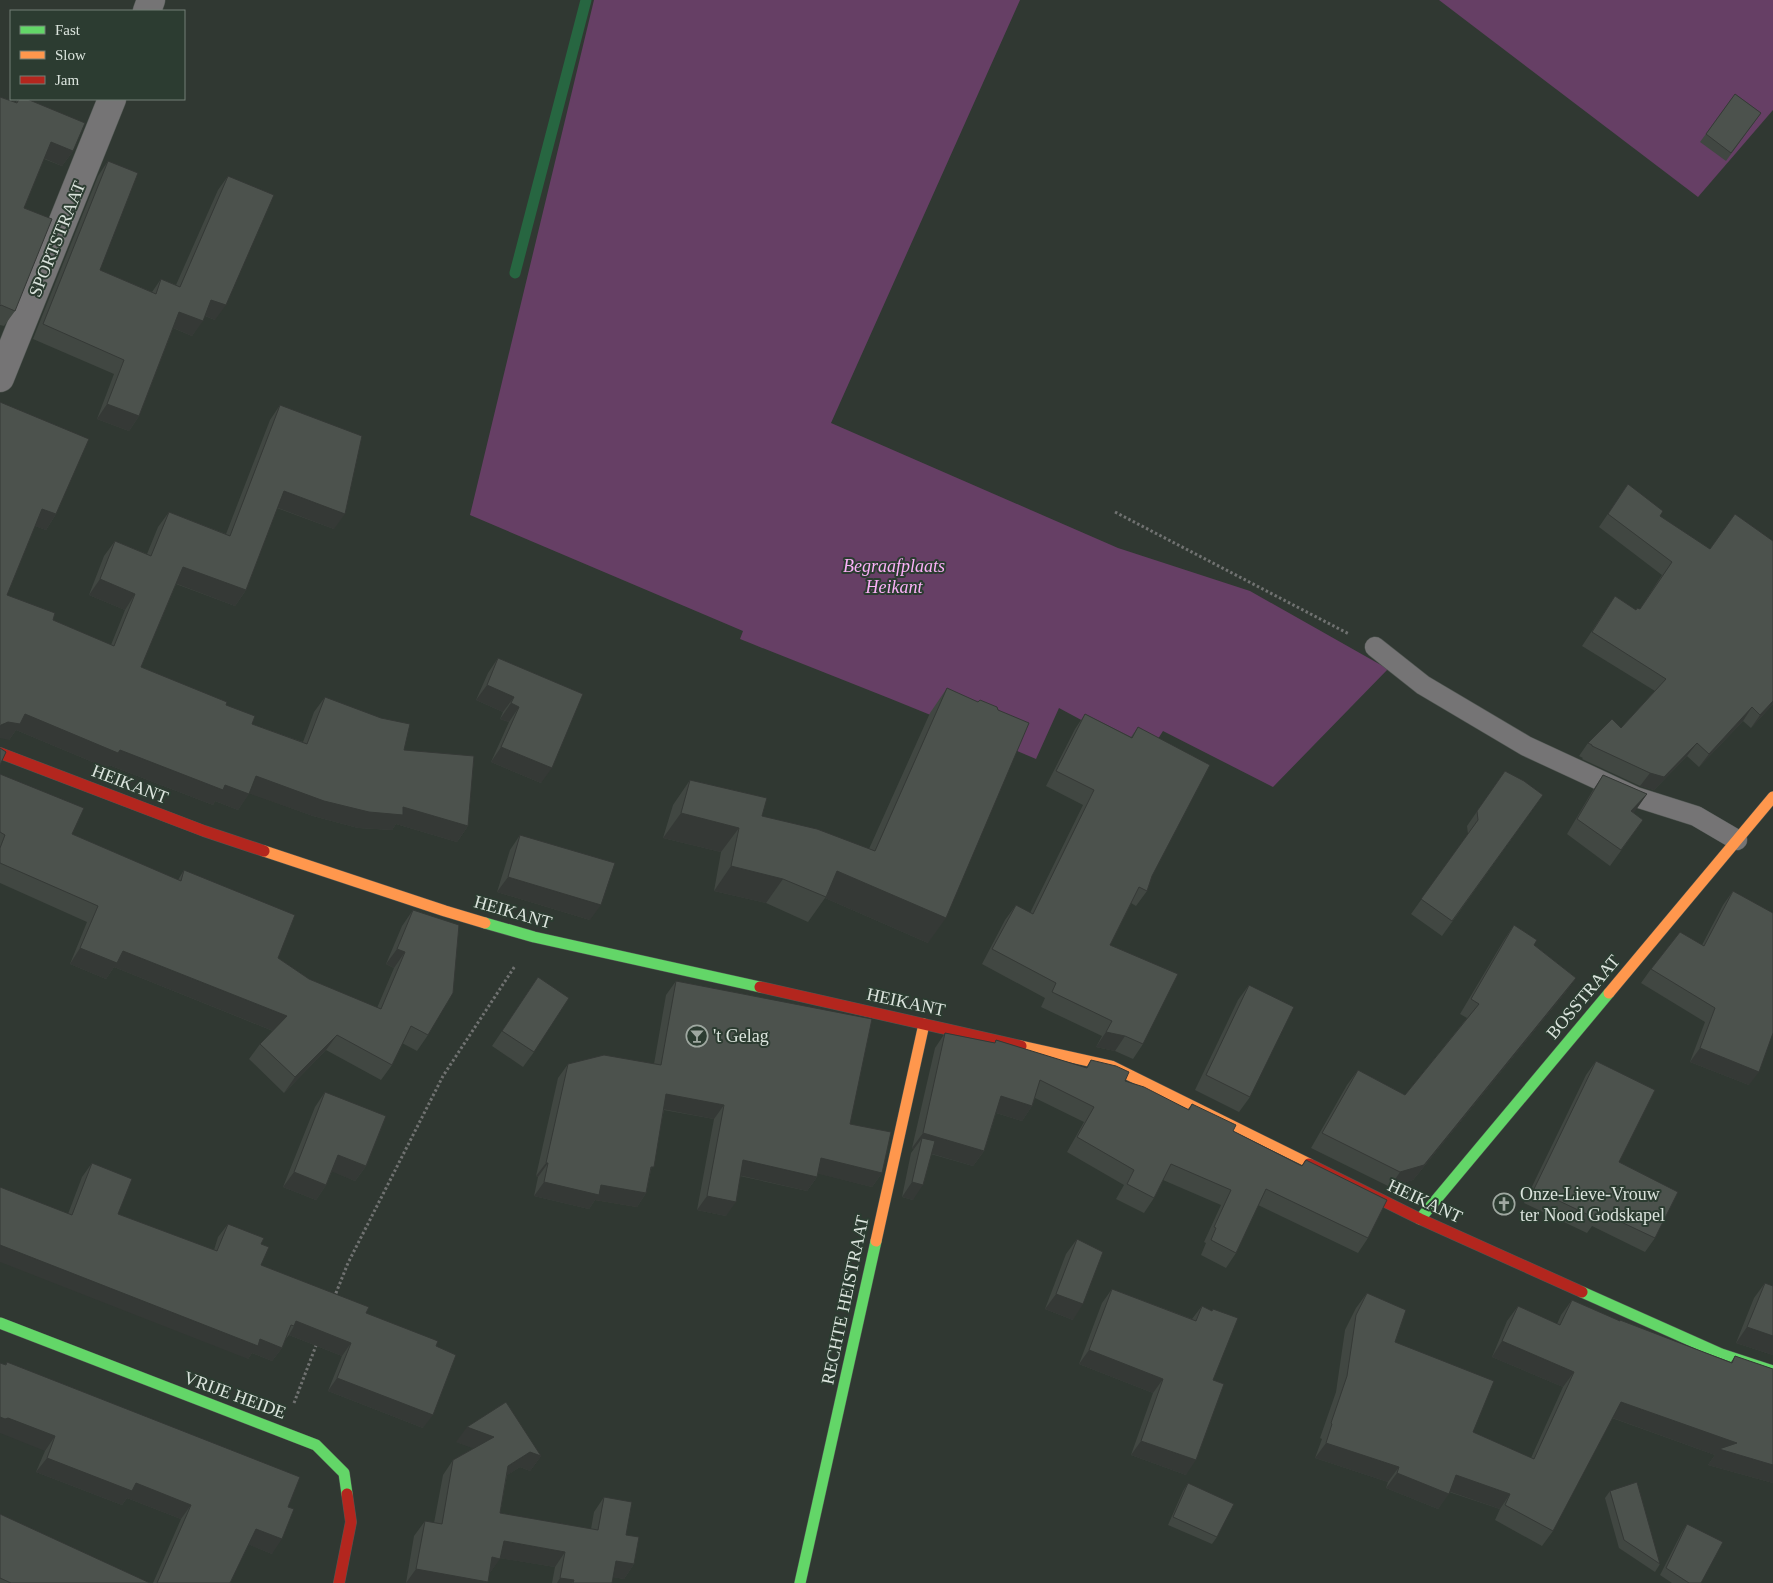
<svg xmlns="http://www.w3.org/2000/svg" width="1773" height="1583" font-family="'Times New Roman',serif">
  <rect width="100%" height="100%" fill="#303832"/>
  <g fill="#663f65">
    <path d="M594,0H1020L831,423L1118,548L1250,591L1388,669L1273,787L1163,731L1149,753L1126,744L1059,708L1036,759C939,717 839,679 740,639L743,631L470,515Z"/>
    <path d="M1439,0H1773V110L1698,197Z"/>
  </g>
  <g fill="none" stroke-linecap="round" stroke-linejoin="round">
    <path stroke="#276641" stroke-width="11" d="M515,273L586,0"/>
    <g stroke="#505652" stroke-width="21">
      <path id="lane" d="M1375,647L1423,685L1526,746L1636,797L1696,816L1737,840"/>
    </g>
    <g stroke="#505652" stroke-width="29">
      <g id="street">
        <path d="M147,11L151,0"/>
        <path d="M0,378L112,99"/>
      </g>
    </g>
    <g stroke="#505652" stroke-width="12">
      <g id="fast">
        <path d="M485,923L534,937L760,987"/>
        <path d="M1420,1219L1609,993"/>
        <path d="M1582,1292L1721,1354L1773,1371"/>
        <path d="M0,1323L316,1445L344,1473L347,1494"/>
        <path d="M800,1583L876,1241"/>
      </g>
    </g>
    <g stroke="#505652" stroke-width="12">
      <g id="slow">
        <path d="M264,851L445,911L485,923"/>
        <path d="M1609,993L1773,797"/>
        <path d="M1021,1046L1111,1066L1309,1164"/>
        <path d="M876,1241L924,1024"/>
      </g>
    </g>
    <g stroke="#505652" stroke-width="12">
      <g id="jam">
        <path d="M0,753L204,831L264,851"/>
        <path d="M760,987L1021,1046"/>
        <path d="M1309,1164L1420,1219L1582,1292"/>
        <path d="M339,1583L351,1522L347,1494"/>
      </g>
    </g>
    <g stroke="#707271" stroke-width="3" stroke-dasharray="2.5 2.5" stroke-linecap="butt">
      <path d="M1115,512L1349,634"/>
      <path d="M334,1298L348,1263L443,1076L515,966"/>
      <path d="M294,1403L317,1343"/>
    </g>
    <use href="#lane" stroke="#757475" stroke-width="20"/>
    <use href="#street" stroke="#757475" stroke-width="28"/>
    <use href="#fast" stroke="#63d668" stroke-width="11"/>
    <use href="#slow" stroke="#ff974d" stroke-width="11"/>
    <use href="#jam" stroke="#b3261e" stroke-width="11"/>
  </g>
  <g fill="#414742">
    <path d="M1735,94L1761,113L1726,161L1700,142Z"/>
    <path d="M0,97L16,102L18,99H27L73,151L62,166L44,159L24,208L15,311L4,326L0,325Z"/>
    <path d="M108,161L100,270L152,292L161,279L176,285L218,190L228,176L215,320L205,316L192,336L173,328L139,416L129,431L97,419L114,374L33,339L98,176Z"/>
    <path d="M0,402L56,514L46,530L35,526L7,595L53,620L111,645L125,610L89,595L104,556L115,541L147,554L158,527L169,512L226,534L270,420L280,405L334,529L277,508L246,590L235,606L176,584L141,667L226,705L252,724L303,742L314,712L325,697L404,750L468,826L457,842L396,824L392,830L358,828L313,816L249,793L238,810L215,801L213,805L109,765L107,768L16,730L9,740Z"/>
    <path d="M1628,484L1660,516L1773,704L1751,728L1743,721L1699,767L1687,756L1654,790L1640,786L1582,759L1583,758L1579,756L1588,743L1621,728L1655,691L1582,646L1615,596L1636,610L1640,609L1662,575L1599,527Z"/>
    <path d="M498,658L583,694L541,783L491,762L509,722L500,719L503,712L476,700L488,673Z"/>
    <path d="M947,688L928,943L825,898L808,922L766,903L714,891L721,852L663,838L673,805L690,780L762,816L869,849L930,713Z"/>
    <path d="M1085,714L1131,737L1138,727L1152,876L1147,891L1136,906L1131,903L1110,945L1143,1044L1133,1059L1115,1051L1096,1047L1102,1036L1041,1007L1045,998L982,964L1005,920L1016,905L1030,913L1083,805L1046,786L1075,729Z"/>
    <path d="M1505,771L1543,795L1442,936L1411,914L1468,834L1467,826Z"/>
    <path d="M0,774L72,834L178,880L184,870L278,958L309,979L377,1008L394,968L386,964L402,926L413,910L428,1035L417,1051L402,1043L392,1065L381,1080L326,1050L284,1093L249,1059L260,1044L273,1031L114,967L106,979L70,964L87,922L0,883Z"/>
    <path d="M1603,775L1647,794L1633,813L1643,820L1610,866L1567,834L1593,790Z"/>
    <path d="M520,835L590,920L497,892L510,850Z"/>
    <path d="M1733,891L1749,1085L1690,1062L1705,1022L1641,983L1651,969L1702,945L1723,905Z"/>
    <path d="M1514,925L1534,945L1576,978L1565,993L1413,1180L1390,1187L1311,1148L1347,1085L1358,1070L1405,1095L1467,1018L1460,1014L1504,940Z"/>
    <path d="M538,977L534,1052L523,1067L492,1046Z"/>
    <path d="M676,981L850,1124L882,1173L872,1187L817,1173V1177L807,1191L740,1176L726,1216L697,1210L714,1119L664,1110L646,1193L637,1207L595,1200L589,1209L534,1196L538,1177L536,1176L558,1078L568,1064H654L666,995Z"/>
    <path d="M1249,985L1250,1097L1239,1112L1195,1090L1238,1000Z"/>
    <path d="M945,1033L995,1043L996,1040L1086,1068L1091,1060L1125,1081L1188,1109L1192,1104L1233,1131L1302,1165L1306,1160L1368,1238L1358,1253L1258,1205L1236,1253L1226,1268L1201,1255L1206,1243L1204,1242L1221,1205L1163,1180L1154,1198L1144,1213L1116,1199L1124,1185L1067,1152L1084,1122L1035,1098L1032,1106L1022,1121L996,1113L984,1151L973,1166L931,1154L913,1200L902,1197L911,1153L914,1149L912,1148L935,1048Z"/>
    <path d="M1596,1061L1619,1162L1655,1238L1645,1252L1592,1226L1587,1233L1524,1203L1586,1075Z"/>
    <path d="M325,1092L366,1166L355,1181L332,1171L326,1185L316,1200L283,1187L315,1107Z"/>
    <path d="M92,1163L118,1214L214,1250L218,1237L228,1224L261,1244V1265L436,1346L423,1428L328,1391L342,1356L289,1335L285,1340L282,1348L272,1361L252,1353L248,1359L68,1214L82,1177Z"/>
    <path d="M1077,1239L1073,1320L1045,1309L1066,1254Z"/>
    <path d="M1765,1283L1773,1355L1736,1343L1754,1298Z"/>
    <path d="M1112,1289L1192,1319L1202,1306L1212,1311L1213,1309V1380L1186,1475L1131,1455L1153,1393L1079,1364L1102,1303Z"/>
    <path d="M1367,1293L1395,1342L1473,1432L1531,1458L1563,1387L1492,1357L1507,1321L1518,1306L1557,1324L1561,1315L1572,1300L1619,1321L1731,1362L1735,1356L1773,1369V1483L1708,1465L1715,1455L1612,1418L1553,1531L1542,1546L1495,1520L1500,1509L1449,1492L1438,1509L1386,1488L1388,1482L1315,1458L1322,1439L1320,1438L1336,1392L1345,1330L1356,1308Z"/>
    <path d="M7,1362L288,1507L272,1554L248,1544L230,1583H153L181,1519L127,1498L122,1505L36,1472L45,1451L5,1365Z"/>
    <path d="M456,1442L541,1456L530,1471L520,1467L507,1475L500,1513L591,1529L594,1512L604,1497L626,1535L634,1564L624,1579L613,1577L612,1583H552L555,1567L500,1558L489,1574L487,1583H406L414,1536L425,1521L434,1523L443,1475L453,1460L474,1448Z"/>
    <path d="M1188,1483L1217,1537L1212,1544L1168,1525L1183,1491Z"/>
    <path d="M1610,1491L1660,1564L1655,1572L1619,1548L1605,1498Z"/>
    <path d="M0,1514L150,1583H0Z"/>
    <path d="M1687,1524L1701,1583H1672L1660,1575L1682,1532Z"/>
  </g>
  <g fill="#353936">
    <path d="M51,142L73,151L62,166L41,157Z"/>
    <path d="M211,300L226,305L215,320L201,314Z"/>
    <path d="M179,312L203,321L192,336L169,326Z"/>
    <path d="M107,404L139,416L129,431L97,419Z"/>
    <path d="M284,491L345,514L334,529L273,506Z"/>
    <path d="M42,509L56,514L46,530L32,525Z"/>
    <path d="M183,567L246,590L235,606L172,582Z"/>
    <path d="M100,579L135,594L125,610L89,595Z"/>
    <path d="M487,685L514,697L503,712L476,700Z"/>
    <path d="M1773,701V704L1751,728L1760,715Z"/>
    <path d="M511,703L519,707L509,722L500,719Z"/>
    <path d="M1752,707L1743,721L1699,767L1709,754Z"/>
    <path d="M25,714L120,750L225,785L249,794L238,810L215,801L213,805L109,765L107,768L16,730L9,740L0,738V727L1,725Z"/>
    <path d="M1697,743L1687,756L1654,790L1640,786L1650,773Z"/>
    <path d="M501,747L552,768L541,783L491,762Z"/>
    <path d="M256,776L403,807L468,826L457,842L396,824L392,830L358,828L313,816L245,792Z"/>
    <path d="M1647,794L1636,810L1620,826L1631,811Z"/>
    <path d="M681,813L739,828L721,852L663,838Z"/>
    <path d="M731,866L783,879L766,903L714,891Z"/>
    <path d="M837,871L946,918L928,943L825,898Z"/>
    <path d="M508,877L601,905L590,920L497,892Z"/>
    <path d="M80,948L123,951L287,1016L276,1032L114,967L106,979L70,964Z"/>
    <path d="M397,949L405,952L394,968L386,964Z"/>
    <path d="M1576,978L1565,993L1413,1180L1390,1187L1400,1172Z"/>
    <path d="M1106,1032L1125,1036L1115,1051L1096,1047Z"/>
    <path d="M337,1035L326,1050L284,1093L295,1077Z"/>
    <path d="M1700,1048L1759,1072L1749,1085L1690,1062Z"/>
    <path d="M666,1094L724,1105L714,1119L657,1108Z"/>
    <path d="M1001,1096L1032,1106L1022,1121L990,1111Z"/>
    <path d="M923,1133L984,1151L973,1166L919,1150L922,1138L914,1149L912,1148Z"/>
    <path d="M338,1155L366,1166L355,1181L328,1170Z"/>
    <path d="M821,1158L882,1173L872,1187L811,1172Z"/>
    <path d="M743,1160L817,1177L807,1191L734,1174Z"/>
    <path d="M546,1163H548L538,1177L536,1176Z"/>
    <path d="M294,1172L326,1185L316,1200L283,1187Z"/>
    <path d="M544,1182L601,1185L646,1193L637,1207L595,1200L589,1209L534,1196Z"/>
    <path d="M912,1182L923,1185L913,1200L902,1197Z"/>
    <path d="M707,1196L736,1202L726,1216L697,1210Z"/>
    <path d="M0,1245L260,1339L282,1348L272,1361L252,1353L248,1359L0,1262Z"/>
    <path d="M1056,1294L1083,1304L1073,1320L1045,1309Z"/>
    <path d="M296,1321L351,1343L342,1356L289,1335L294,1326Z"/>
    <path d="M1747,1327L1773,1336V1355L1736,1343Z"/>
    <path d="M1502,1341L1574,1372L1563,1387L1492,1357Z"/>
    <path d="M1089,1350L1163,1379L1153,1393L1079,1364Z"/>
    <path d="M337,1378L433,1415L423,1428L328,1391Z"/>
    <path d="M1621,1402L1737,1443L1773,1465V1483L1708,1465L1715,1455L1610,1417Z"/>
    <path d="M0,1417L8,1418L55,1436L45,1451L0,1433Z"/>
    <path d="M467,1427L494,1437L483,1452L456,1442Z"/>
    <path d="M1141,1441L1196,1460L1186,1475L1131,1455Z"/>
    <path d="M1326,1443L1399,1467L1388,1482L1315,1458Z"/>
    <path d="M530,1452L541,1456L530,1471L520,1467L498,1481L508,1466Z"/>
    <path d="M47,1458L136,1483L191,1505L181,1519L127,1498L122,1505L36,1472Z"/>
    <path d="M1397,1473L1449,1494L1438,1509L1386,1488Z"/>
    <path d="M1456,1475L1510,1494L1500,1509L1445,1490Z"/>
    <path d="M256,1529L282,1539L272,1554L245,1543Z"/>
    <path d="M504,1541L565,1552L555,1567L493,1557Z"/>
    <path d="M492,1557L500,1559L489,1574Z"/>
    <path d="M616,1561L634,1564L624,1579L606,1576Z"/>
    <path d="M416,1569L488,1582L487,1583H406Z"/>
    <path d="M560,1578L574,1580L572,1583H557Z"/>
  </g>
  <g fill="#4c524d" stroke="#353936">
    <path d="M1735,94L1761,113L1731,153L1706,134Z"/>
    <path d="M0,97L17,103L19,99H27L85,123L73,151L51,142L24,208L52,219L15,311L1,305L0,306Z"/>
    <path d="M108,161L138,173L100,270L156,294L161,279L180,287L228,176L274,195L226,305L211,300L203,321L179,312L139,416L107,404L124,360L43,324Z"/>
    <path d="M0,402L89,439L56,514L42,509L7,595L55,613L53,620L114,646L135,594L100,579L115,541L151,556L169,512L230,536L280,405L362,436L345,514L284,491L246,590L183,567L141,667L227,702L226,705L255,716L252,724L307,744L325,697L381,718L410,724L404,750L474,756L468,826L403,807V815L369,812L324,801L256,776L249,794L225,785L223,790L120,750L118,753L25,714L20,724L8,722L1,725L0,727Z"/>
    <path d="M1628,484L1663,511L1660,516L1710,549L1735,514L1773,541V701L1760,715L1752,707L1709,754L1697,743L1664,777L1650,773L1592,746V745L1588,743L1612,719L1621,728L1666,679L1592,632L1615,596L1636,610L1637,608L1640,609L1672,562L1608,514Z"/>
    <path d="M498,658L583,694L552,768L501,747L519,707L511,703L514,697L487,685Z"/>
    <path d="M947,688L978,702L980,700L997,707L998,710L1029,723L946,918L837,871L826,897L783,879L731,866L739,828L681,813L690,780L767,798L762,816L817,829L875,851Z"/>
    <path d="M1085,714L1132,738L1138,727L1210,765L1152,876L1147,891L1139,887L1110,945L1178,974L1143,1044L1125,1036L1106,1032L1112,1021L1052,992L1056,983L992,949L1016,905L1033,914L1094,790L1056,771Z"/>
    <path d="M0,748L6,752L0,765Z"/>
    <path d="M1505,771L1524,781L1543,795L1452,921L1421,899L1478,820L1477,811Z"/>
    <path d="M0,774L84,808L72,834L181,881L184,870L295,915L278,958L309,979L381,1009L405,952L397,949L413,910L459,925L453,993L428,1035L411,1026L392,1065L337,1035L295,1077L260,1044L287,1016L123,951L117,963L80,948L98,906L0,863V848L5,835L0,832Z"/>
    <path d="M1603,775L1647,794L1631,811L1643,820L1621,850L1577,819Z"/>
    <path d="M520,835L615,863L601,905L508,877Z"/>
    <path d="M1733,891L1773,913V1033L1759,1072L1700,1048L1715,1008L1651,969L1680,932L1704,946Z"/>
    <path d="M1514,925L1537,940L1534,945L1576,978L1424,1165L1400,1172L1322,1133L1358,1070L1405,1095L1479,1004L1471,999Z"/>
    <path d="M538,977L569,998L534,1052L502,1031Z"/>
    <path d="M676,981L872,1019L850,1124L891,1132L882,1173L821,1158L817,1177L743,1160L736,1202L707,1196L724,1105L666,1094L654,1167H651L646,1193L601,1185L599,1195L544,1182L548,1163H546L568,1064L604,1055L661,1065Z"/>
    <path d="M1249,985L1294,1007L1250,1097L1206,1075Z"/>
    <path d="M945,1033L995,1043L996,1040L1087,1068L1091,1060L1116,1066L1129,1072L1125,1081L1144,1087L1189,1110L1192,1104L1236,1125L1233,1131L1302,1166L1306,1160L1387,1200L1368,1238L1266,1189L1236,1253L1211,1240L1216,1228L1214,1227L1231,1190L1171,1164L1154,1198L1127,1184L1134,1170L1077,1137L1094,1107L1040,1080L1032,1106L1001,1096L984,1151L923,1133Z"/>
    <path d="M1596,1061L1655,1090L1619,1162L1678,1192L1655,1238L1600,1212L1597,1219L1534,1189Z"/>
    <path d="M325,1092L386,1116L366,1166L338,1155L326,1185L294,1172Z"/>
    <path d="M922,1138L935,1141L923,1185L912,1182Z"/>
    <path d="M92,1163L132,1179L118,1214L217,1251L228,1224L264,1238L261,1244L269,1247L261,1265L369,1307L366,1313L438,1341L436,1346L456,1355L433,1415L337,1378L351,1343L296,1321L294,1326L291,1325L282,1348L260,1339L258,1346L0,1245V1187L72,1215Z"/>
    <path d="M1077,1239L1103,1252L1083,1304L1056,1294Z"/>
    <path d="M1765,1283L1773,1286V1336L1747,1327Z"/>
    <path d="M1112,1289L1196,1321L1202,1306L1212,1311L1213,1309L1238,1318L1213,1380L1224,1384L1196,1460L1141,1441L1163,1379L1089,1350Z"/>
    <path d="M1367,1293L1406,1310L1395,1342L1494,1381L1473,1432L1534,1459L1574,1372L1502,1341L1518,1306L1560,1325L1572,1300L1620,1321V1320L1732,1363L1735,1356L1773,1369V1465L1719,1449L1737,1443L1621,1402L1553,1531L1505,1505L1510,1494L1456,1475L1449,1494L1397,1473L1399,1467L1326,1443L1332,1424L1331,1423L1347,1376L1356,1315Z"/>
    <path d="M7,1362L300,1477L288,1507L294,1509L282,1539L256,1529L230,1583H157L191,1505L136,1483L132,1491L47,1458L55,1436L8,1418L5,1419L0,1417V1363L6,1365Z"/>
    <path d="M506,1402L541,1456L530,1452L508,1466L500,1513L598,1530L604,1497L632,1502L626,1535L639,1537L634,1564L616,1561L612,1583H573L574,1580L560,1578L565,1552L504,1541L500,1559L492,1557L488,1582L416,1569L425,1521L442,1524L453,1460L494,1437L467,1427Z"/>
    <path d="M1637,1482L1660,1564L1624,1540L1610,1491Z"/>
    <path d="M1188,1483L1234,1504L1217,1537L1173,1517Z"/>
    <path d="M0,1514L150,1583H11L0,1578Z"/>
    <path d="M1687,1524L1723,1542L1701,1583H1689L1666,1568Z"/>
  </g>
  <defs>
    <g id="bar-ring" transform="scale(1.125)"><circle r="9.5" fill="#2c3c31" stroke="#9fa8a1" stroke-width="1.5"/><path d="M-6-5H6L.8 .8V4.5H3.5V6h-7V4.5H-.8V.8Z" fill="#9fa8a1"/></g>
    <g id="church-ring" transform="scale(1.125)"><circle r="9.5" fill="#2c3c31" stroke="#9fa8a1" stroke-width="1.5"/><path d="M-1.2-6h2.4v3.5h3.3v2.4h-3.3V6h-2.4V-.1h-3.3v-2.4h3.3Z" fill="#9fa8a1"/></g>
  </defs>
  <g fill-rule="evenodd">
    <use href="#bar-ring" x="697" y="1036"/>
    <use href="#church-ring" x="1504" y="1204"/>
  </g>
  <g text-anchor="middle" stroke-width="4" stroke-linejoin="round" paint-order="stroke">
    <g font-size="18" fill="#dbe4dd" stroke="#2c3c31">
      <text transform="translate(57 239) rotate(-68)" y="6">SPORTSTRAAT</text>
      <text transform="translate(130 784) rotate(21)" y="6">HEIKANT</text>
      <text transform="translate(513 912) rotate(16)" y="6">HEIKANT</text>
      <text transform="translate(1583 997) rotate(-50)" y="6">BOSSTRAAT</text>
      <text transform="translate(906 1002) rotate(12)" y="6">HEIKANT</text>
      <text transform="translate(1425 1201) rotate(25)" y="6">HEIKANT</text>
      <text transform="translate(845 1300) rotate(-78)" y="6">RECHTE HEISTRAAT</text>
      <text transform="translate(235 1395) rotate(20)" y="6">VRIJE HEIDE</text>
    </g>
    <g font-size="18" font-style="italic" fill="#fbb1f8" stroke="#2c3c31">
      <text x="894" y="572">Begraafplaats<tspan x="894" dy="21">Heikant</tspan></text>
    </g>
    <g font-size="18" fill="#dbe4dd" stroke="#2c3c31" text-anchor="start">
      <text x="713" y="1042">'t Gelag</text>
      <text x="1520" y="1200">Onze-Lieve-Vrouw<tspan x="1520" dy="21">ter Nood Godskapel</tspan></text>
    </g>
  </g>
  <rect x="10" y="10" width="175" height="90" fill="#2c3c31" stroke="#727f76"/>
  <rect x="20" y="26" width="25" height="8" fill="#63d668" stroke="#727f76"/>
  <text x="55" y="35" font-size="15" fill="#dbe4dd">Fast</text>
  <rect x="20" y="51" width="25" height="8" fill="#ff974d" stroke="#727f76"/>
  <text x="55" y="60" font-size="15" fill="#dbe4dd">Slow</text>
  <rect x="20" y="76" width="25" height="8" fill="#b3261e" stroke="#727f76"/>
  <text x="55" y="85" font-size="15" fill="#dbe4dd">Jam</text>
</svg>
